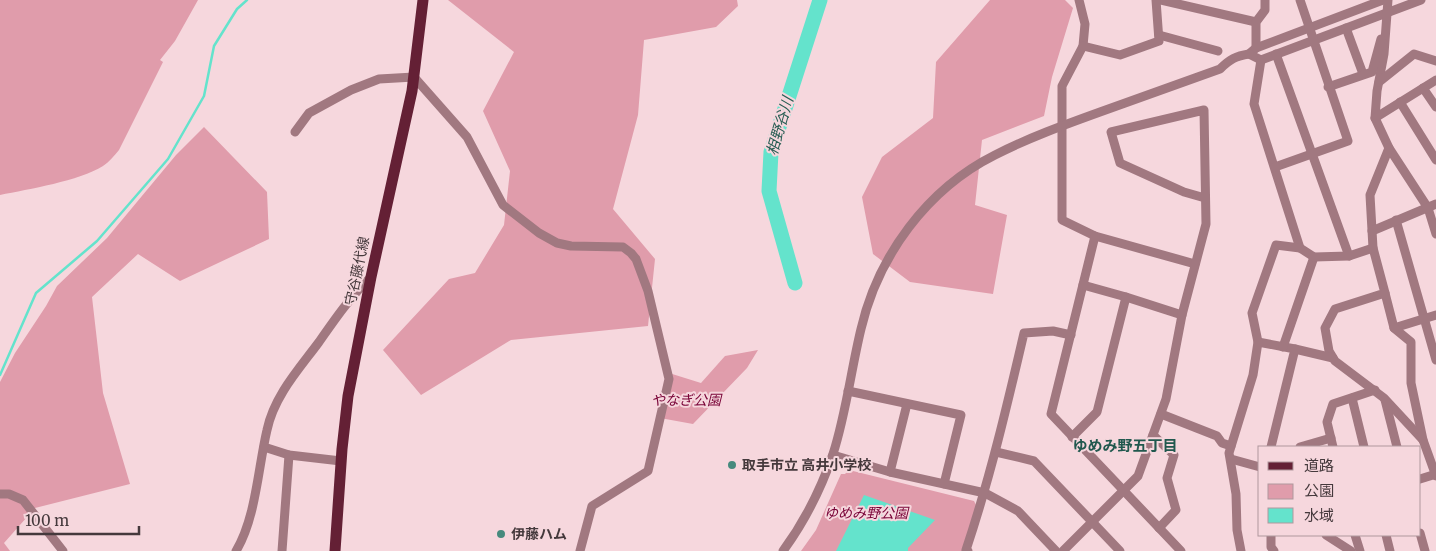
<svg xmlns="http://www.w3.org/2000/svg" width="1436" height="551" font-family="Merriweather,'Noto Sans JP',serif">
  <rect width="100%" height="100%" fill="#f6d7dd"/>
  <g fill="#e09cab">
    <path d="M0,0H198L175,41L160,60L163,62L119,150C114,156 109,162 103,166C79,181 29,189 0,195Z"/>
    <path d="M448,0H737L738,6L716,27L644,40L638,115L613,209L655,259L648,326L511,340L421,395L383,350L449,279L475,273L504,225L510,171L483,111L514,52Z"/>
    <path d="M990,0H1065L1073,8L1052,77L1044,116L982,140L975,205L1007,215L993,294L910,282L873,254L862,197L882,157L933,118L936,62Z"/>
    <path d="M204,127L267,192L269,239L180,281L138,254L92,297L103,393L130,484L35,508L4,543L10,551H0V382L15,353L46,306L57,286L107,238L176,155Z"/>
    <path d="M758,350L747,368L693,424L660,418L669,373L701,383L725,356Z"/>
    <path d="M849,470L974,501L976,505L964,551H801L816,530L841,474H845Z"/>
  </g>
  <path fill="#64e3cc" d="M864,495L935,520L908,548V551H836Z"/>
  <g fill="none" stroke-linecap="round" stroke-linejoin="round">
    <path stroke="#64e3cc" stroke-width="2.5" d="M0,375L36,293L97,241L168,159L204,96L214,46L237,9L247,0"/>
    <path stroke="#64e3cc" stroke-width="15" d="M795,283L769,191L771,152L820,0"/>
    <g stroke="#a17880" stroke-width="9">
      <path d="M1079,0L1085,24L1083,46L1062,86V220L1095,236L1195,264"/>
      <path d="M1161,0L1256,22"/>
      <path d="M1383,0L1256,48L1249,54L1261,60L1421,0"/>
      <path d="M1388,0L1384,54L1377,91L1375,118L1389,148L1428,208L1436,234"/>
      <path d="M1346,28L1363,74"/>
      <path d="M1159,35L1218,51"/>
      <path d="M1083,46L1120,55L1159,41L1156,0"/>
      <path d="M1256,48V22L1265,10V0"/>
      <path d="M1276,54L1349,256"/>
      <path d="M1261,60L1254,104L1300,248"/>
      <path d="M1379,82L1414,54L1436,61"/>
      <path d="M1328,87L1372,72L1381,39"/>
      <path d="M1423,88L1436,107"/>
      <path d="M1400,102L1436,160"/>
      <path d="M1375,118L1436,80"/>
      <path d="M295,132L309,113L351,90L379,79L414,77L467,137L503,205L539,233L557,243L571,246L623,247L631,253L636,259L648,291L669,379L648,471L592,506L580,551"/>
      <path d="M1389,148L1370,195L1373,248L1385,293L1335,309L1325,328L1329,351L1335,361L1384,398L1423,440"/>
      <path d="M1275,167L1348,141L1300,0"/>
      <path d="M1396,220L1436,360"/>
      <path d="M1372,231L1436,204"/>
      <path d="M1095,236L1051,414L1181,551"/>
      <path d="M1083,285L1126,297L1182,315"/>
      <path d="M1385,293L1394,328L1436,315"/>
      <path d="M1394,328L1411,342V383L1423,440L1436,476"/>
      <path d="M1258,342L1295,349L1271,447"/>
      <path d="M1283,347L1314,257"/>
      <path d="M1295,349L1333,358"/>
      <path d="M848,391L961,415L944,484"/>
      <path d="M1352,398L1364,447"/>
      <path d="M1385,400L1397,447"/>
      <path d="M1161,414L1217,436L1222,443L1231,446"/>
      <path d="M1153,435L1174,455L1167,478L1176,510L1159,528"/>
      <path d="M1072,437L1097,412L1126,297"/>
      <path d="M264,447L289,455L341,461"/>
      <path d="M1300,447L1331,438"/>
      <path d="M1333,447L1327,422L1333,404L1375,390"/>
      <path d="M996,452L1034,461L1120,551"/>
      <path d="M833,455L890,472L985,493L1018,511L1056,551"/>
      <path d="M1231,459L1260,467"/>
      <path d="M890,472L907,404"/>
      <path d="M1420,479L1436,474"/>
      <path d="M0,494H9L23,500L63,551"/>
      <path d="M1420,533L1425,551"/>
      <path d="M1271,535V547L1274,551"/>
      <path d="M1326,535L1351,551"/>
      <path d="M1355,535L1360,551"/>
      <path d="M1386,535L1390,551"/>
      <path d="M236,551C256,518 258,468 267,430C274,396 299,369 319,342C335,319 351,296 371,277"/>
      <path d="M282,551L289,455"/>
      <path d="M783,551C805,521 821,489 833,454C846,414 851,370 861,329C878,256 927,189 995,155C1028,138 1064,125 1100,112C1140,98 1180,83 1220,69C1230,59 1236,56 1249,54"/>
      <path d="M968,551L966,550C990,478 1007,406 1024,333L1053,331L1071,335"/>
      <path d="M1063,551L1138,476L1166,399L1182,315L1206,224L1204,110L1111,132L1120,163L1184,192L1205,198"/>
      <path d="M1241,551L1237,530L1236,494L1229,453L1253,375L1258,342L1252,313L1276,245L1300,248L1314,257L1349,256L1373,248"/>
    </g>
    <path stroke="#642035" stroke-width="11" d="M335,551L342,449L348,396L371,277L412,91L423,0"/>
  </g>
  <g fill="#468a7d" stroke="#f6d7dd" stroke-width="2">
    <circle cx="732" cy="465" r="5"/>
    <circle cx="501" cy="534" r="5"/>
  </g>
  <g text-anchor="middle" stroke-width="4" stroke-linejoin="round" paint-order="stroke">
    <g font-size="14" fill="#45393c" stroke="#f6d7dd">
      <text transform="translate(357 271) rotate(-78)" y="5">守谷藤代線</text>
    </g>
    <g font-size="14" font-style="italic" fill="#780236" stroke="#f6d7dd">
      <text x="686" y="405">やなぎ公園</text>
      <text x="866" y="518">ゆめみ野公園</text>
    </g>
    <g font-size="14" font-weight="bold" fill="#45393c" stroke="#f6d7dd" text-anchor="start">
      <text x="742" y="470">取手市立 高井小学校</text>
      <text x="511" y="539">伊藤ハム</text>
    </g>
    <g font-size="15" font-style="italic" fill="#295e54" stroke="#f6d7dd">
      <text transform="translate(780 126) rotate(-74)" y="5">相野谷川</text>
    </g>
    <g font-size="15" font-weight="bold" fill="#21584e" stroke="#f6d7dd">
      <text x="1125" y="451">ゆめみ野五丁目</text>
    </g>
  </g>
  <rect x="1258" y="446" width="162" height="90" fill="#f6d7dd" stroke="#af989d"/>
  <rect x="1268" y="462" width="25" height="8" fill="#642035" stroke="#af989d"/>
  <text x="1304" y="471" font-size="15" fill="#45393c">道路</text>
  <rect x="1268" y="484" width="25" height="15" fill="#e09cab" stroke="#af989d"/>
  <text x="1304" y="496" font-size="15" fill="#45393c">公園</text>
  <rect x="1268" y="508" width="25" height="15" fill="#64e3cc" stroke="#af989d"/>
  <text x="1304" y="521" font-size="15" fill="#45393c">水域</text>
  <path d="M18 526v8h121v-8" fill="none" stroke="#45393c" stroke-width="2.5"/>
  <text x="25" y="526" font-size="15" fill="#45393c" stroke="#f6d7dd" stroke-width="4" paint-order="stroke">100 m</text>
</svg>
